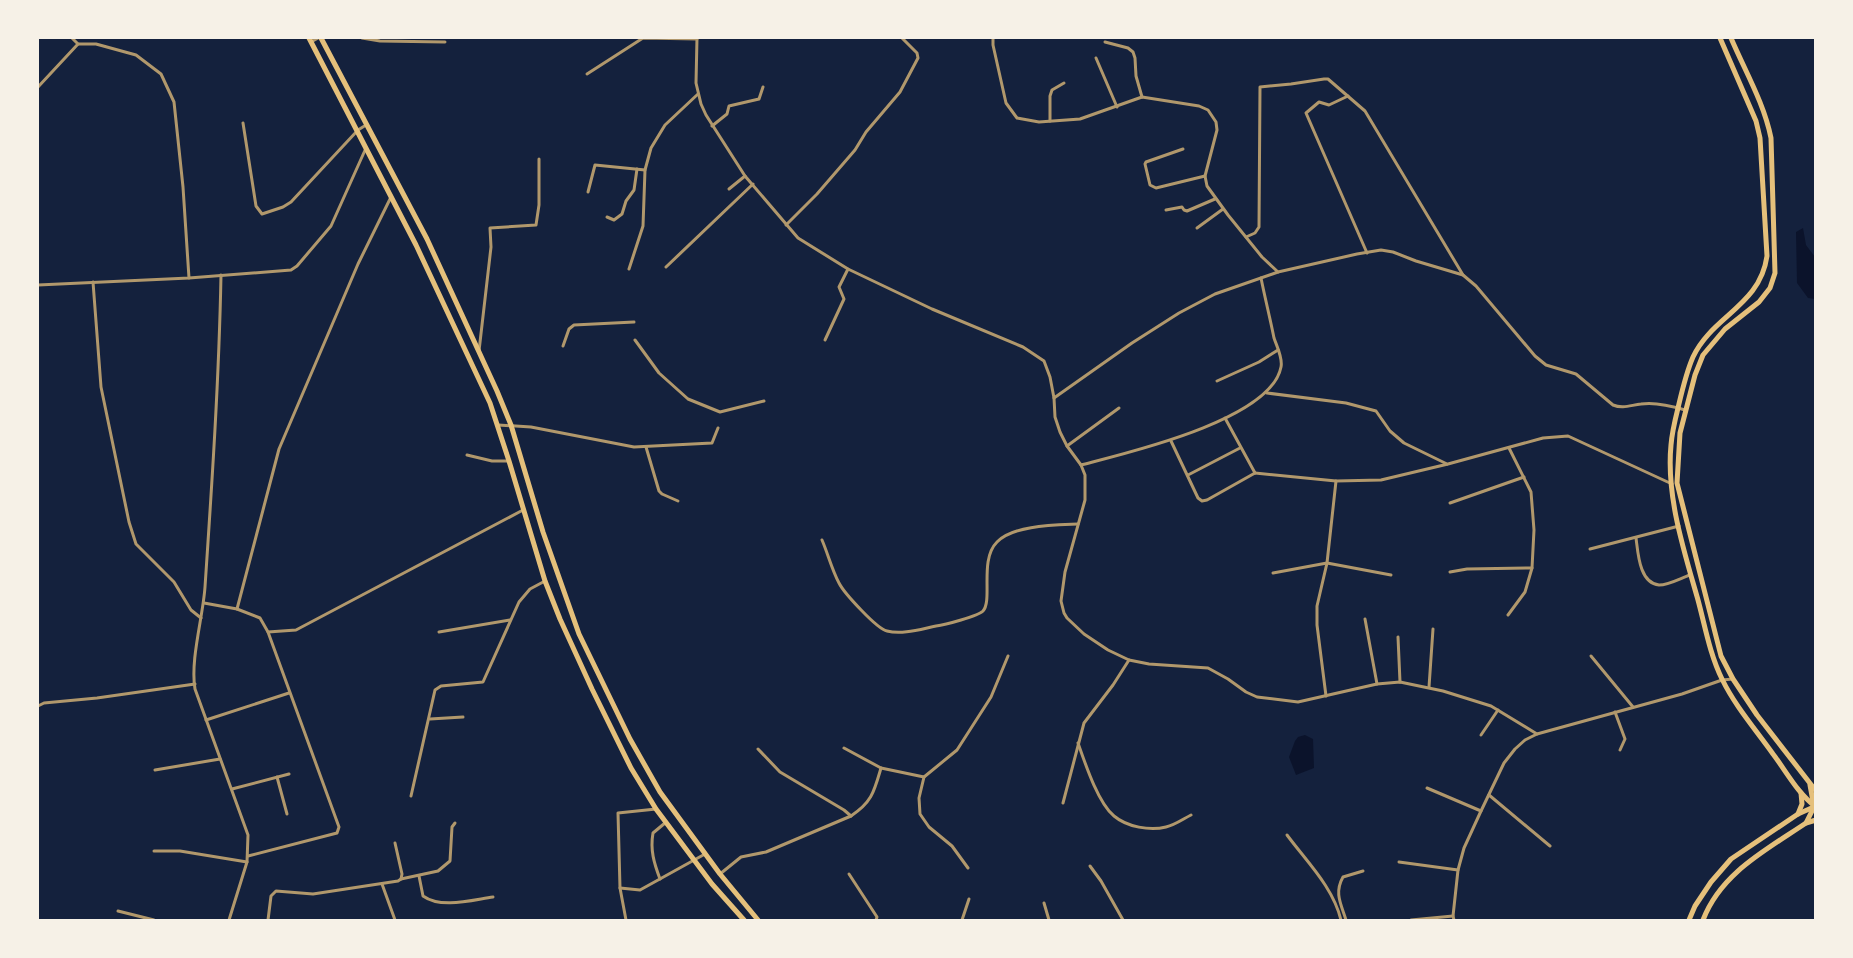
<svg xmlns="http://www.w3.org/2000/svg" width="1853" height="958" font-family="Barlow,sans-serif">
  <rect width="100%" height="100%" fill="#14213d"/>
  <g fill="#0b132b">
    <path d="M1803,228L1806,245L1815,257V299L1808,298L1797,283L1796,232Z"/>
    <path d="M1305,735L1313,739L1314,768L1296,775L1289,757L1295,741L1298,737Z"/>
  </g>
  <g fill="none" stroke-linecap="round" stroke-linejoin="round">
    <g stroke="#b1986c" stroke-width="3">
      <path d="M72,38L78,44H96L136,55L161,74L174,102L183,187L189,278"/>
      <path d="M362,38L380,41L445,42"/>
      <path d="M697,38L696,83L701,104L706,115L745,176L798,238L848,269L932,309L1023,347L1044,361L1050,377L1054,398L1055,417L1060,432L1067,446L1081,465L1085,475V500L1065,572L1061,601L1064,613L1067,618L1084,634L1108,650L1129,660L1149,664L1208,668L1228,679L1246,692L1257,697L1298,702L1377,684L1400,682L1443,691L1491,706L1537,734"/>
      <path d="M993,38V45L1006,103L1017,118L1039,122L1080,119L1142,97L1199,106L1208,110L1216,122L1217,130L1205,176L1207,186L1228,215L1262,257L1278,272"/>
      <path d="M311,42L318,38"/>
      <path d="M1105,42L1128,48L1133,52L1135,58L1136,76L1142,97"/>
      <path d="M1096,58L1117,107"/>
      <path d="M587,74L643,38L697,39"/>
      <path d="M38,87L78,44"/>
      <path d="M1348,96L1329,105L1319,102L1306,113L1367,253"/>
      <path d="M1050,121V96L1052,90L1064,83"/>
      <path d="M243,123L256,206L262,214L283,207L291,202L358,130L366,125"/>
      <path d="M712,126L727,114L729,106L759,99L763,87"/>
      <path d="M1183,149L1146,162L1145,164L1150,185L1156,188L1205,176"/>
      <path d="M729,189L745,176"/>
      <path d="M588,192L595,165L645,170"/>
      <path d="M1166,210L1182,207L1184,210L1187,211L1215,199"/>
      <path d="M607,217L614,220L622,214L626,201L634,190L637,169"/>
      <path d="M786,225L817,194L855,150L866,132L900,92L918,58L917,53L902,38"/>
      <path d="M1197,228L1223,209"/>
      <path d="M1246,237L1255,233L1259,227L1260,87L1291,84L1324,79H1328L1365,111L1463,275"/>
      <path d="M666,267L753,184"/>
      <path d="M629,269L643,226L645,170L651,148L665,125L698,94"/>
      <path d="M221,275C219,379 212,483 205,587C203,617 190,660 195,689L248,835L247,862L229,920"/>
      <path d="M93,282L101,387L129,522L136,544L174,582L191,610L201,618"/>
      <path d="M38,285L189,278L291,270L297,266L331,226L366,148"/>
      <path d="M635,340L659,373L688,399L720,412L764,401"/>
      <path d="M825,340L844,299L839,287L848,269"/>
      <path d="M563,346L569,329L574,325L634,322"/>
      <path d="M479,351L491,247L490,228L536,225L539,205V159"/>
      <path d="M1217,381L1259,362L1278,350"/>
      <path d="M1267,393L1346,403L1376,411L1390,431L1404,443L1447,464"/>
      <path d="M1054,398L1132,343L1179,313L1215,294L1278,272L1357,254L1381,250L1393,252L1416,261L1463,275L1476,286L1535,356L1546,365L1576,374L1613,405C1623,409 1631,405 1641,404C1654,402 1672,406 1685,410"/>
      <path d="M1225,418L1255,473"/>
      <path d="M498,425L531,427L634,447L712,443L718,428"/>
      <path d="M1171,441L1198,498L1202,501L1207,500L1255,473"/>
      <path d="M1067,446L1119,408"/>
      <path d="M646,447L659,491L662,494L678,501"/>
      <path d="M467,455L492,461H509"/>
      <path d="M1081,465C1127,453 1271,420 1281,367C1283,358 1277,347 1274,338C1270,318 1265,298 1261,278"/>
      <path d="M1255,473L1336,481L1381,480L1448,464L1543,438L1568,436L1672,484"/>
      <path d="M1188,475L1240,448"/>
      <path d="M1450,503L1524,477"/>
      <path d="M1636,538C1638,552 1639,583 1659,585C1669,585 1681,578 1690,575"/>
      <path d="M822,540C828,554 832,570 839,583C844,593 877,629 887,631C902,635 921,629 936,626C945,625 978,616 983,611C993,600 979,560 997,542C1013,525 1056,525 1078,524"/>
      <path d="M1590,549L1679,526"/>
      <path d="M1450,572L1467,569L1532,568"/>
      <path d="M1273,573L1327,563L1391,575"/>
      <path d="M204,603L237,609L260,618L268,632L339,827L337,833L248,856"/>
      <path d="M237,609L279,449L358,264L391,197"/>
      <path d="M1508,615L1525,592L1532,568L1534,530L1531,492L1509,448"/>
      <path d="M1365,619L1377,684"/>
      <path d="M268,632L296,630L523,510"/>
      <path d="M439,632L510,620"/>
      <path d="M1398,637L1400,682"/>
      <path d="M1591,656L1633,707"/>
      <path d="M1429,687L1433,629"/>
      <path d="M1326,696L1317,625V606L1327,563L1336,481"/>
      <path d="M38,706L44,703L97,698L195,684"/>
      <path d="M1615,712L1625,739L1620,750"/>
      <path d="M430,719L463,717"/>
      <path d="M206,720L289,693"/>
      <path d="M1481,735L1498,710"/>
      <path d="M1078,743C1085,763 1098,803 1114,816C1127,827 1150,831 1166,827C1175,825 1183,819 1191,815"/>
      <path d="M844,748L881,768L924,777L919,798L920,814L929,827L952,846L968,868"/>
      <path d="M758,749L780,772L844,810L851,816"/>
      <path d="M155,770L220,759"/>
      <path d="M277,777L287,814"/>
      <path d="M924,777L957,750L991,697L1008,656"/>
      <path d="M1427,788L1481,811"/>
      <path d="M232,789L289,774"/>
      <path d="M1489,795L1550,846"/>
      <path d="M411,796L435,690L441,686L483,682L519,602L530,589L545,581"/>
      <path d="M1063,803L1084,723L1113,685L1129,660"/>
      <path d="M1287,835C1307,862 1333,887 1341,920"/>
      <path d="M395,843L402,874L401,879"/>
      <path d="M154,851H180L247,862"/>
      <path d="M1399,862L1458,870"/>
      <path d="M1090,866L1101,881L1123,920"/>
      <path d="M720,874L741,857L766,852L851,816C872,802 874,792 881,768"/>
      <path d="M849,874L877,917L876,920"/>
      <path d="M419,876L423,896C441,909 472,900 493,897"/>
      <path d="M660,879C654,863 650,850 653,833L665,823"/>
      <path d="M382,884L395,920"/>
      <path d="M620,888L640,890L705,854"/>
      <path d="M1044,903L1049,920"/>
      <path d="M118,911L154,920"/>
      <path d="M268,920L271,896L276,891L313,894L398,881L401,879L438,871L450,861L452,827L455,823"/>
      <path d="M626,920L620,888L618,813L656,809"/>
      <path d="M962,920L969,899"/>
      <path d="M1346,920C1341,904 1334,893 1343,877L1363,871"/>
      <path d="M1411,920L1453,916"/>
      <path d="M1454,920L1453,916L1458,870L1464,848L1481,811L1504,763L1515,749L1525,740L1537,734L1682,694L1722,680L1733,679"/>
    </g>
    <g stroke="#e5c07b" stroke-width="5">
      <path d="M309,38L416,245L490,403L509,461L545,581L560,619L592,689L631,768L656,809L712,884L744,920"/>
      <path d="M321,38L427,239L497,391L511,425L543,532L579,634L630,739L660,792L720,874L758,920"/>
      <path d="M1720,38L1756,121L1760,138L1767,256C1760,306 1712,316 1693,357C1686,373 1682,391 1678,408C1675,420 1672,432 1671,445C1666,496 1684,551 1698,600C1705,626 1710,655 1722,679C1735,706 1756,730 1773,754C1786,771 1798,794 1816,807"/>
      <path d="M1731,38C1745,71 1764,103 1771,138L1775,273L1770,288L1759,302L1725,329L1703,355L1695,375L1680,433L1677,483L1721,656L1733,679L1757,715L1816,791"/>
      <path d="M1798,814L1802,804L1801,793"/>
      <path d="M1806,823L1814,807L1810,785"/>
      <path d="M1689,920L1695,906L1711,882L1731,859L1798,814L1816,806"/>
      <path d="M1703,920C1721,873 1766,850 1806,823L1816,820"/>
    </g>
  </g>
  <rect width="1853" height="958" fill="none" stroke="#f6f1e7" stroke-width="78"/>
</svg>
